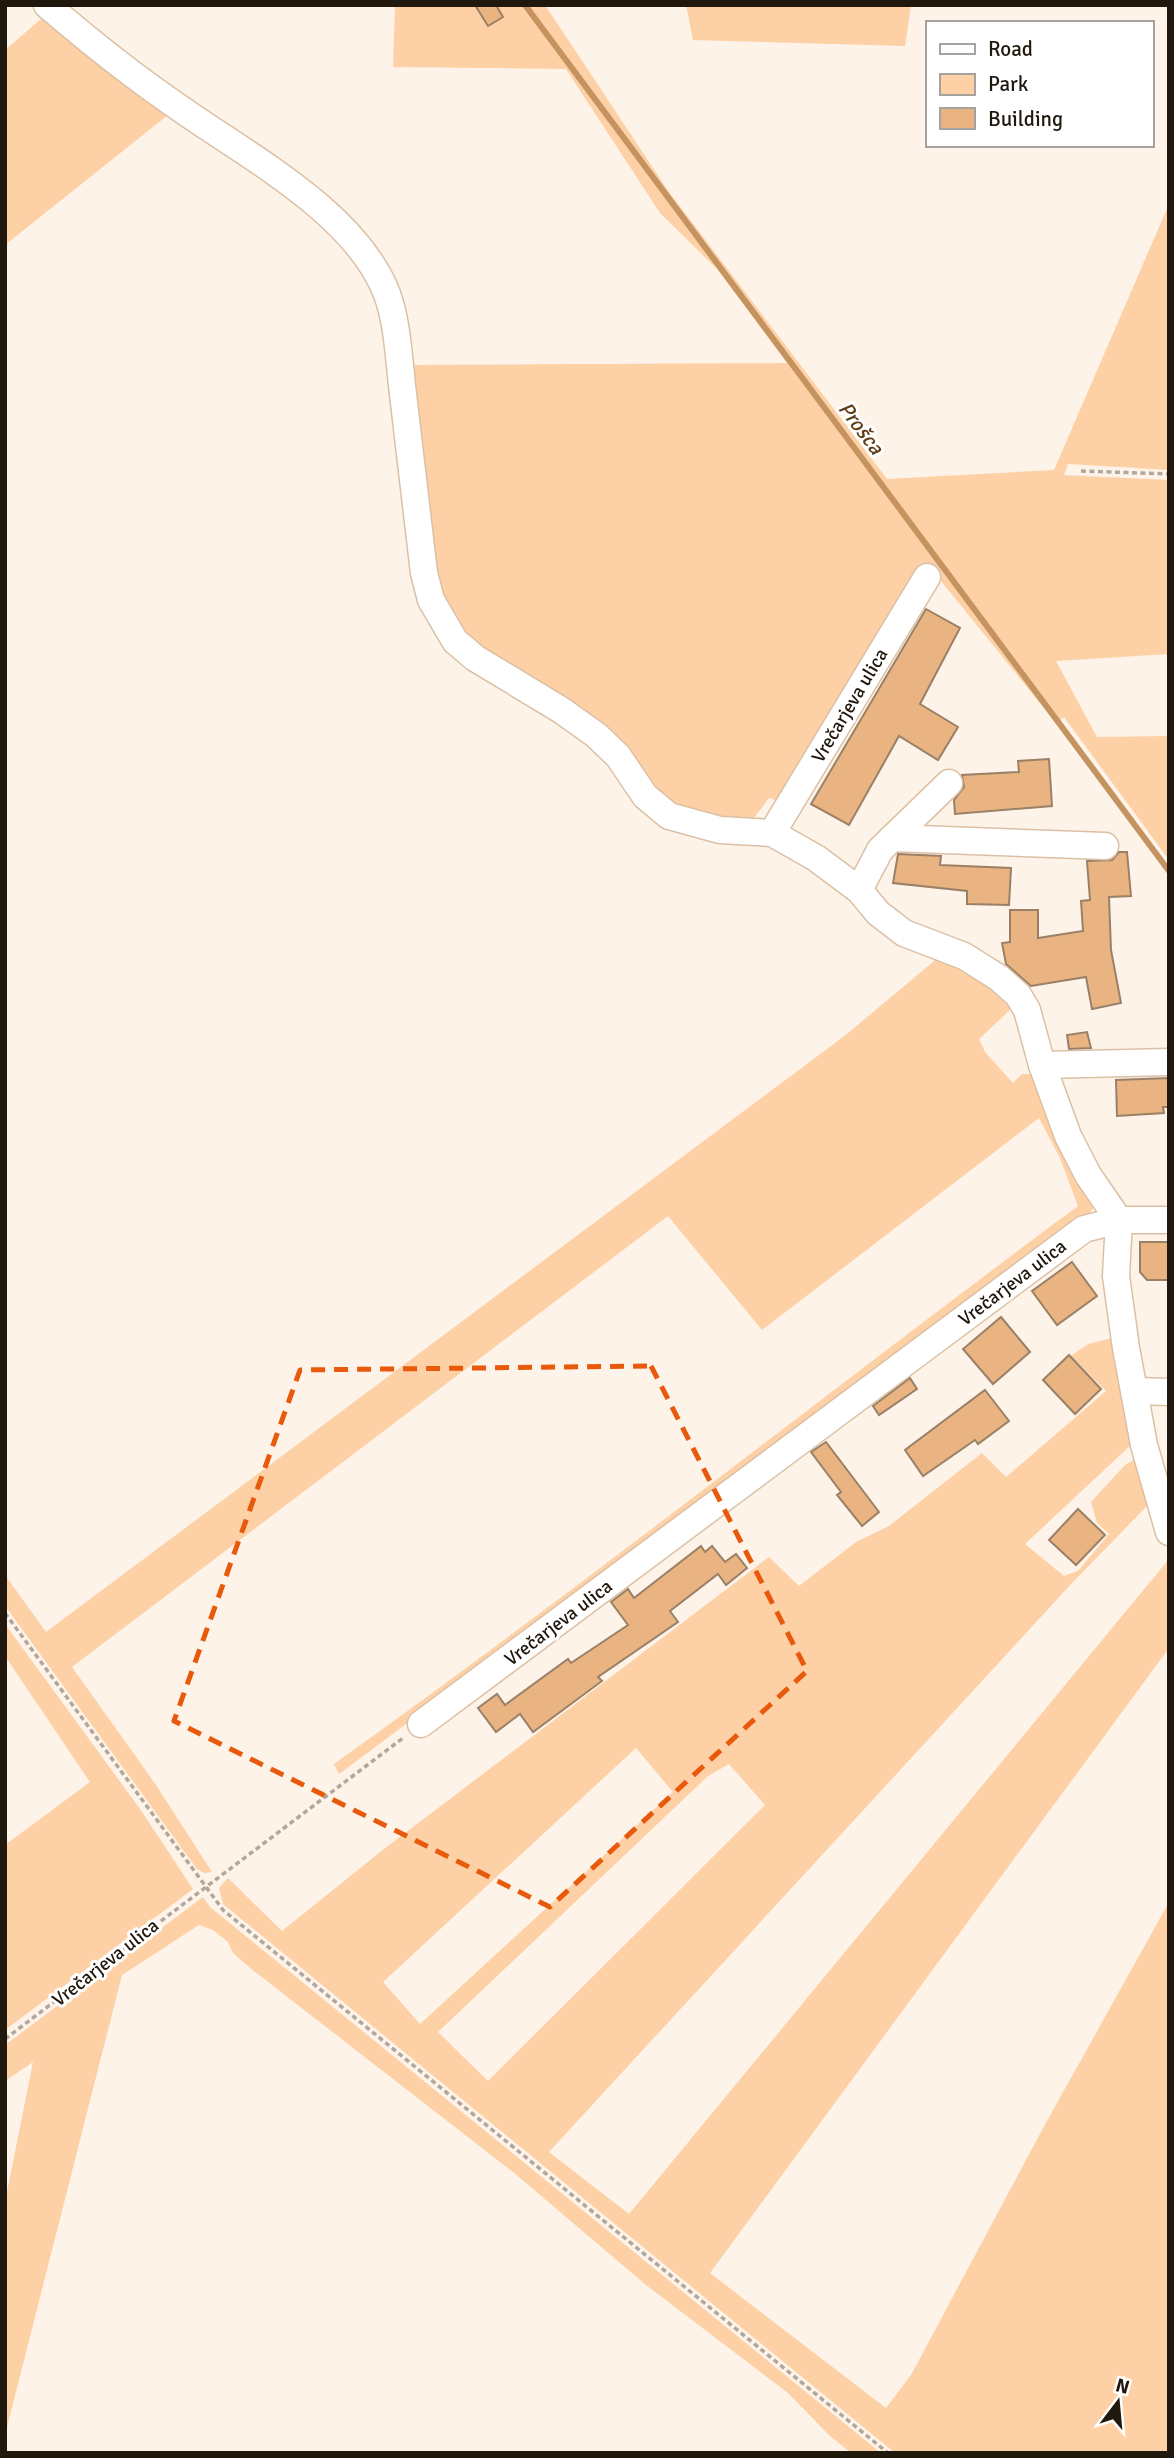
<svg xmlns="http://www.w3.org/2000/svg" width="1174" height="2458" font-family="Signika,sans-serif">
  <rect width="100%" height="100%" fill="#fef3e8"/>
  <g fill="#fdd0a5" fill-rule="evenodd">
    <path d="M395,5H545L669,192L887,479L1054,470L1169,204V470L1068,464L1064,475L1169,480V654L1056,661L1097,737L1169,736V860L1064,717L1056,723L928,565L784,803L769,798L754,818L762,825L683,816L477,654L438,604L404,365L787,363L717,269L660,213L566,69L393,67Z"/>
    <path d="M686,5H911L905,46L693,40Z"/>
    <path d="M48,13L173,111L5,245V50Z"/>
    <path d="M940,956L1014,1002L1011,1009L979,1039L985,1052L1013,1083L1022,1074H1035L1092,1200L1094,1207L1088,1216L339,1774L334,1764C586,1584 829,1391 1078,1206L1060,1158L1039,1118L762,1330L668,1216L72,1667L154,1782L212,1872L204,1873L197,1869L5,1606V1575L46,1632L847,1034Z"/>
    <path d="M1116,1337L1133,1443L1025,1544L1064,1576L1078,1571L1109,1534L1097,1523L1091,1502L1125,1465L1137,1458L1150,1503L1073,1582L549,2152L629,2214L1169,1559V1648L710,2273L886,2408L911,2375L1042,2130L1169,1902V2453H895L223,1904L219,1888L228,1878L282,1931L384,1849L769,1557L799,1586L856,1542L889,1526L982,1453L1006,1477L1106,1391L1071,1356L1088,1344ZM636,1748L673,1792L420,2024L383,1982ZM729,1764L765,1805L488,2081L438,2032L708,1776Z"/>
    <path d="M5,1624L140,1809L193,1889L5,2030V1845L90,1782L5,1656Z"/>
    <path d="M203,1897L210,1907L881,2453H851L829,2435L788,2393L646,2285L513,2172L250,1968L233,1953L228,1942L213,1930L199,1925L122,1975L5,2435V2202L33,2062L5,2081V2045Z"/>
  </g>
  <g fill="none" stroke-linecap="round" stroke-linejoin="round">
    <path stroke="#c59360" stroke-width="6" d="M525,5L1169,871"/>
  </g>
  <g fill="#e9b481" stroke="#9a8067" stroke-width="2">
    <path d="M475,5H496L503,17L488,26Z"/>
    <path d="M926,609L960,628L920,704L958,727L938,760L899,736L849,825L811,804Z"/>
    <path d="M1049,759L1052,806L955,814L954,800L964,787L962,775L1019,772L1018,761Z"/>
    <path d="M1119,852H1127L1131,896L1109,897L1111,950L1121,1003L1092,1009L1086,977L1031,986L1006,964L1002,943L1010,942V910H1038V938L1083,931L1081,901L1090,900L1087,861L1112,860Z"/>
    <path d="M898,854L941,856L940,865L1011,868L1009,905L967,904V891L893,883Z"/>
    <path d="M1087,1032L1091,1048L1069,1049L1067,1035Z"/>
    <path d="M1169,1078V1107H1163L1164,1113L1117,1116L1116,1080Z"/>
    <path d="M1140,1242H1169V1280H1147L1140,1272Z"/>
    <path d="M1072,1262L1097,1296L1057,1325L1032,1291Z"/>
    <path d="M1001,1317L1030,1352L993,1384L963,1349Z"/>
    <path d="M1069,1355L1101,1389L1075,1414L1043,1380Z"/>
    <path d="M910,1378L917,1389L879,1415L873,1406Z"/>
    <path d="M985,1390L1009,1421L978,1444L975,1440L923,1476L905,1450Z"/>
    <path d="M826,1442L879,1512L862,1526L837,1495L841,1492L811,1452Z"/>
    <path d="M1078,1509L1105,1535L1076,1565L1049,1540Z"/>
    <path d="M701,1546L705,1552L712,1546L725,1562L736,1554L747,1568L726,1585L718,1574L670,1611L678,1622L598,1677L602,1681L533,1732L520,1714L496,1732L478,1708L497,1694L505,1705L568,1659L571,1663L628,1625L611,1602L628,1589L634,1598Z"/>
  </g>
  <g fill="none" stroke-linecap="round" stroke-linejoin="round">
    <g stroke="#dcc0a5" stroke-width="29">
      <g id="minor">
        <path d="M47,5C90,42 134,77 181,109C249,157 356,213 387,294C398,324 399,362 403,394C410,453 417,513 424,573L431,600L455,641L475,658L561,710L596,735L618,756L645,796L669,816L720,830L772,833L816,858L859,890L878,913L904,933L964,956L999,978L1018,995L1027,1010L1042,1065L1068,1136L1088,1175L1119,1220L1116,1276L1126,1348L1144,1445L1169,1532"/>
        <path d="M772,833L927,577"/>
        <path d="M892,838L1105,846"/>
        <path d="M859,890L880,850L949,783"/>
        <path d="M1042,1065L1169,1062"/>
        <path d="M1134,1391L1169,1392"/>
        <path d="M421,1724L1084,1229L1119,1220H1169"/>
      </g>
    </g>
    <g stroke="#b1a79c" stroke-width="3.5" stroke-dasharray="5 3.5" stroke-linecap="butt">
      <path d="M1081,471L1169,474"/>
      <path d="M5,1613L223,1910L888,2453"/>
      <path d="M5,2039L403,1738"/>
    </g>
    <use href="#minor" stroke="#fff" stroke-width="26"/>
  </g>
  <path fill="none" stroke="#e8590c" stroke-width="5" stroke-dasharray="14 9" stroke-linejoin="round" d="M651,1366L807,1671L550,1907L174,1721L300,1370Z"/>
  <g text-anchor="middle" stroke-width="6" stroke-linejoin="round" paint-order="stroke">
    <g font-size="19" fill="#20170d" stroke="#fff">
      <text transform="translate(849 705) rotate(-59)" y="7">Vrečarjeva ulica</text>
      <text transform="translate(1012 1282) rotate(-37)" y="7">Vrečarjeva ulica</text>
      <text transform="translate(558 1622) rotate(-37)" y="7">Vrečarjeva ulica</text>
      <text transform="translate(105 1962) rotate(-38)" y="7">Vrečarjeva ulica</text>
    </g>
    <g font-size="21" font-style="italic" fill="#5f3c15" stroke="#fff">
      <text transform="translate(861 428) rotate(53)" y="7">Prošca</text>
    </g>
  </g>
  <rect width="1174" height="2458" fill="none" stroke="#20170d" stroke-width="14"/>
  <rect x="926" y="21" width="228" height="126" fill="#ffffff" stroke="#a6a29e" stroke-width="2"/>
  <rect x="940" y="44" width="35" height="10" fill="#ffffff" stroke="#a6a29e" stroke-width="2"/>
  <text x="988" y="56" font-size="21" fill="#20170d">Road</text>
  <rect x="940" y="74" width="35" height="21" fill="#fdd0a5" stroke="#a6a29e" stroke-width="2"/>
  <text x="988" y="91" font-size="21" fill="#20170d">Park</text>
  <rect x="940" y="108" width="35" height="21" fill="#e9b481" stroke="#a6a29e" stroke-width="2"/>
  <text x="988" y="126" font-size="21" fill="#20170d">Building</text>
  <g transform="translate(1118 2402) rotate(16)" stroke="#ffffff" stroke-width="5" paint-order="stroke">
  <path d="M0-5L12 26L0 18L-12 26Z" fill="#20170d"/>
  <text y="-10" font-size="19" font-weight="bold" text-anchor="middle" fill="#20170d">N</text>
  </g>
</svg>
